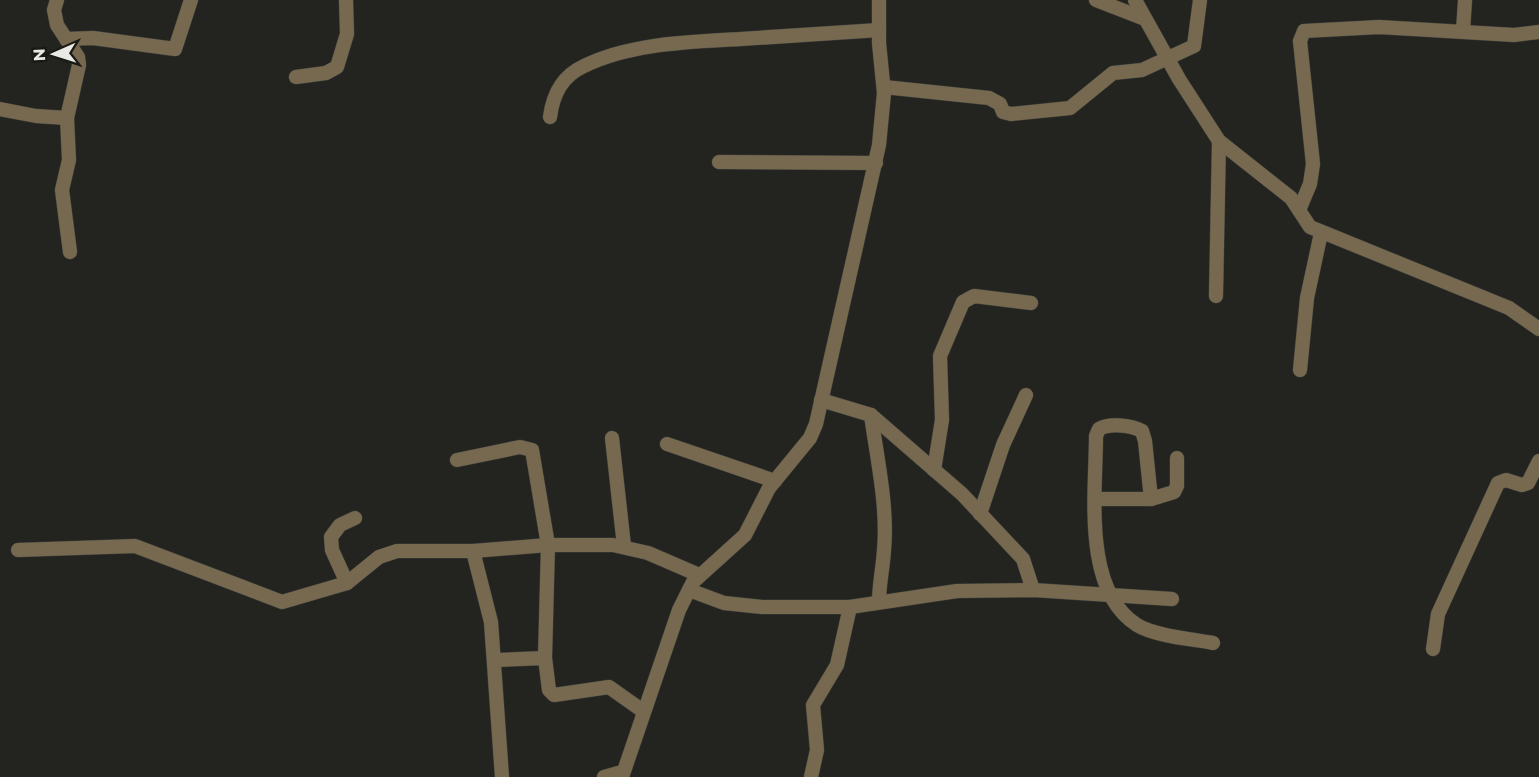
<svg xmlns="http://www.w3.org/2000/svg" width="1539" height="777" font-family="Montserrat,sans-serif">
  <rect width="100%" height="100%" fill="#23241f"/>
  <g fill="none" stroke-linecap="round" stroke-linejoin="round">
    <g stroke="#3f403b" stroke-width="15">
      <g id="minor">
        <path d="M57,0L54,10L57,25L78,57L79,65L67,118L69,160L62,190L70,252"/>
        <path d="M1096,0L1145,19"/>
        <path d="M1135,0L1179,79L1219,141L1291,198L1310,227L1509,308L1539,329"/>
        <path d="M1463,31L1465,0"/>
        <path d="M66,39L93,38L175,49L191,0"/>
        <path d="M296,77L326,73L337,67L347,34L346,0"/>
        <path d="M884,87L989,98L1000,104L1003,112L1011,114L1070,108L1113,73L1142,70L1194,46L1200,0"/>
        <path d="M0,109L36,116L67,118"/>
        <path d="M550,117C553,94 562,76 584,66C631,43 690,42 741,39C787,36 833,33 879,30"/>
        <path d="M719,162L876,163"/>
        <path d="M1299,210L1310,184L1313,164L1300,41L1304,31L1379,27L1514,35L1539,32"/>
        <path d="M1216,296L1219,141"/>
        <path d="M1300,370L1307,298L1321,233"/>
        <path d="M821,400L871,415L962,494L1023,559L1033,590"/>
        <path d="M871,415C877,458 888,507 884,550C883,568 879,584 879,602"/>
        <path d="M612,438L624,546"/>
        <path d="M667,444L775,481"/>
        <path d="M457,460L520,447L532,450L548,545L545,658L549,690L554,695L561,694L609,687L643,711"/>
        <path d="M934,470L942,420L940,356L963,302L974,296L1031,303"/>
        <path d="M1096,499H1151L1174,492L1177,486V458"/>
        <path d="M1151,499L1145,441L1142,431C1131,425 1110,423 1099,429L1096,436C1096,492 1082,590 1137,625C1155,636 1192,639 1213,643"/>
        <path d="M980,514L1003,445L1026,395"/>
        <path d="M18,550L135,546L282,602L347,583L379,557L397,551H473L548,545H613L648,553L699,575"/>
        <path d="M473,551L491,622L502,777"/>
        <path d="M347,583L332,550L331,537L340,525L355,518"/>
        <path d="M689,590L724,603L762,607H850L957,591L1033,590L1172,599"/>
        <path d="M1433,649L1438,614L1498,483L1506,480L1522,485L1528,483L1539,461"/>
        <path d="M496,660L545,658"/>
        <path d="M604,777L622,772"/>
        <path d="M622,777L679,610L693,582L745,535L769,488L810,438L816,424L879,145L884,93L879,43V0"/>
        <path d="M811,777L817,750L813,705L837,665L850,607"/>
      </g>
    </g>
    <use href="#minor" stroke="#766950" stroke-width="14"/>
  </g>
  <g transform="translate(54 54) rotate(267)" stroke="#1a1a15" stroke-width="4.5" paint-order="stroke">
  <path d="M0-4.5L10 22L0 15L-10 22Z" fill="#e9eae6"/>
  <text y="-9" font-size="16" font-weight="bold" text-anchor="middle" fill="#e9eae6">N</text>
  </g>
</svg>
